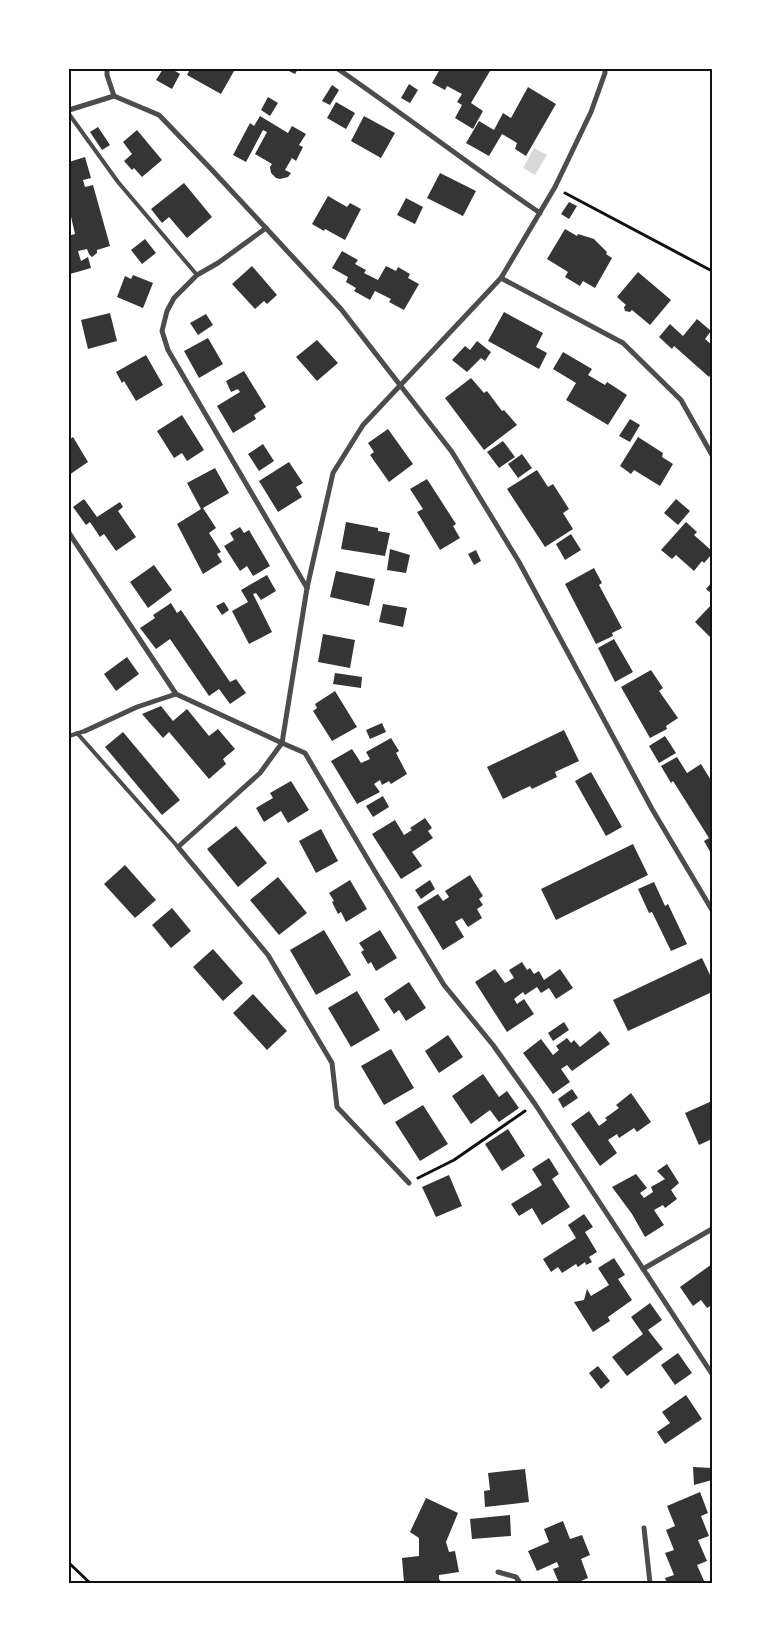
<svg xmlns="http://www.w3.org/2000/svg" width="781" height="1652" font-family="'Open Sans',sans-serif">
  <rect width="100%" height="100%" fill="#fff"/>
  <path fill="#d9d9d9" d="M534,148L547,155L535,175L523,168Z"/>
  <g fill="#353535">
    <path d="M163,69H172L180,74L172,89L156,80Z"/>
    <path d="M190,69H231L234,71L221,94L187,75Z"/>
    <path d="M285,69H298L295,74Z"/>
    <path d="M440,69H486L490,71L471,103L483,111L473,129L455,118L462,105L457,102L462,94L447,86L445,90L432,83Z"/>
    <path d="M409,84L418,90L410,103L401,98Z"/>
    <path d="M332,85L339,90L330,105L322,101Z"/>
    <path d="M528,87L556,104L526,156L515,149L517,143L502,134L489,156L466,143L479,121L494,130L503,113L511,118Z"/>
    <path d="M268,97L278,103L270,116L261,110Z"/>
    <path d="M336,102L355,113L346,129L327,118Z"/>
    <path d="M260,116L288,133L292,126L306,134L299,145L303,147L296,161L292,158L285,170L291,173L288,177L280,179L276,178L271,173L270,167L272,164L255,154L267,132L263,130L246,162L233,155L250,123L254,126Z"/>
    <path d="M364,116L395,133L381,158L351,141Z"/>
    <path d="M98,127L110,145L102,150L90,132Z"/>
    <path d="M137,130L162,160L142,177L134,168L132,170L124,161L132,154L123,142Z"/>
    <path d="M85,157L91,178L83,180L85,187L93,185L110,246L97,250V253L92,257L89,254L87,249L78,251L81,261L88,257L91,268L70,274L69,240L71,239V235L75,234L69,208V184H70L69,179V162Z"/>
    <path d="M440,173L476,191L463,216L427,198Z"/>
    <path d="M184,183L212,217L187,238L169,217L162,223L151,209Z"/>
    <path d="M328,196L347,207L350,203L361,209L345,240L325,229L324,231L312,224Z"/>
    <path d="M406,198L423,207L415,224L397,215Z"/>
    <path d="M569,202L577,206L569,219L561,214Z"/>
    <path d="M565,229L577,236L578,234L594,239L607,252L606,254L612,258L595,288L583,281L580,286L565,277L568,272L547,259Z"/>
    <path d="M145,239L156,253L142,264L131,250Z"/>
    <path d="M342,251L358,260L355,264L366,270L364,273L378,280L386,266L396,271L398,267L410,274L408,278L419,284L404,310L389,302L391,299L375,291L370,300L354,291L356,288L346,282L348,277L332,268Z"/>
    <path d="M252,266L277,295L267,304L264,301L255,309L232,284Z"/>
    <path d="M638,272L671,300L650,325L632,310L630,312L625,311L624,307L626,305L617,297Z"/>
    <path d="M133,275L153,283L143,308L117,297L125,276L131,279Z"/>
    <path d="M504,312L543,333L536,347L547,353L539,369L488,341Z"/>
    <path d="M110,313L117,341L88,349L81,320Z"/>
    <path d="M206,314L213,325L198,335L190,323Z"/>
    <path d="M697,319L711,331L705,339L712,345V372L709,377L674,346L672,349L659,337L670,324L683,336Z"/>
    <path d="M208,338L223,364L199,378L184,351Z"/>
    <path d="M317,340L338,363L317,381L296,357Z"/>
    <path d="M477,341L491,352L485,361L481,358L467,372L452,360L465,346L470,350Z"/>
    <path d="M563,352L592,369L588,375L605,385L607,382L627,395L608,425L566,400L576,383L553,369Z"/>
    <path d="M146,355L163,385L136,401L124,381L122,383L116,372Z"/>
    <path d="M244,371L266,407L254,415L256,419L233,433L217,406L240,392L238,389L231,392L226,381Z"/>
    <path d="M471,378L484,393L487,391L502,411L504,410L517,425L484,450L445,398Z"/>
    <path d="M182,415L204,450L187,461L182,453L174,458L157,431Z"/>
    <path d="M630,419L640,425L630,442L619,436Z"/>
    <path d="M388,429L413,464L389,482L370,455L374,452L368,443Z"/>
    <path d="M73,437L88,462L69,475V440Z"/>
    <path d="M638,437L663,453L662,457L673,464L660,486L634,470L631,474L620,466Z"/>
    <path d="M503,441L515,457L499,468L487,452Z"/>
    <path d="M263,444L274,461L259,471L248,454Z"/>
    <path d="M522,454L532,468L518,478L508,464Z"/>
    <path d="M289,462L303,483L296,487L302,497L278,512L259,481Z"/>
    <path d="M215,468L229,493L203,508L216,528L209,533L221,552L217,554L222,562L203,574L177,524L201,509L187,483Z"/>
    <path d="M537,470L548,487L553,484L569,509L563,513L573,529L545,547L507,489Z"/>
    <path d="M427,479L456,524L453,526L460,538L440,550L417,512L423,509L410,489Z"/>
    <path d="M84,499L97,517L120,502L123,507L118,511L136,537L116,551L104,534L100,537L90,522L86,525L73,507Z"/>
    <path d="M676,499L690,511L678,525L664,513Z"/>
    <path d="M346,522L378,528V531L390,533L385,556L341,549Z"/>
    <path d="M686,522L697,532L694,535L712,551V554L704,563L702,561L694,571L676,555L672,559L661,550Z"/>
    <path d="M240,527L244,533L249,530L270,566L253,576L247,566L240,571L224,546L234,540L230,533Z"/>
    <path d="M571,534L581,550L565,560L556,544Z"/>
    <path d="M390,549L410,555L406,573L387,570Z"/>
    <path d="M476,550L481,561L474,565L468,554Z"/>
    <path d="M154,565L172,590L148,608L130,582Z"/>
    <path d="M594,568L602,583L599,585L622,628L612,633L613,636L596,644L565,584Z"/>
    <path d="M336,571L375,579L369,606L330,597Z"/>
    <path d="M267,575L276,591L261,600L256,593L253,594L272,632L249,644L232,611L248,602L241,590Z"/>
    <path d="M712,582V594L706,589Z"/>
    <path d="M224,602L229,610L222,615L216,606Z"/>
    <path d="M171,603L177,613L181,610L230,682L236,679L246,693L230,704L219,689L209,696L170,639L156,649L140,628L155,618L153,615Z"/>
    <path d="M383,604L407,608L403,627L379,622Z"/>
    <path d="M712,604V635L710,637L695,622Z"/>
    <path d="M323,634L355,640L350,668L318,662Z"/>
    <path d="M614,639L633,672L615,682L598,648Z"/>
    <path d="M127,657L139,674L116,691L104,674Z"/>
    <path d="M651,670L663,688L659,691L678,718L666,726L667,729L650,738L621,687Z"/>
    <path d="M335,673L362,677L361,688L333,684Z"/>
    <path d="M335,691L357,727L332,741L313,711L317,708L315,704Z"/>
    <path d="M161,706L173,721L187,709L209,736L218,729L235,749L223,759L226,764L209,779L169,732L163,738L142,714Z"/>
    <path d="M382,723L386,732L370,739L366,730Z"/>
    <path d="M564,730L579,761L555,772L557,777L532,789L530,786L503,799L487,767Z"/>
    <path d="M123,732L180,800L162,815L105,747Z"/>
    <path d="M665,736L676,753L659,763L649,746Z"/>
    <path d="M391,738L399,751L396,753L407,774L391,784L389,781L382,785L380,780L374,784L380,792L357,804L331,761L352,749L361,763L370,759L366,752Z"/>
    <path d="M677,757L687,773L701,764L712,782V855L704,841L709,838L673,781L671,783L661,766Z"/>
    <path d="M591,772L622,827L606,836L575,781Z"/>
    <path d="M291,781L309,810L288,823L281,811L264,822L256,808L273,798L270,793Z"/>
    <path d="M383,796L389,807L373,817L366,806Z"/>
    <path d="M425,818L432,828L428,831L433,838L412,852L422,866L401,879L372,834L395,820L404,835L412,830L410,828Z"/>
    <path d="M236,826L267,863L238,887L207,849Z"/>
    <path d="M321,829L338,861L316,873L299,841Z"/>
    <path d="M633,844L648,875L556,920L541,889Z"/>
    <path d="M125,865L156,900L135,918L104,884Z"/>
    <path d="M470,875L483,896L479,899L483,905L477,909L482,918L468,927L462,918L455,922L464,937L443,950L417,907L438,894L443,901L449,897L445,891Z"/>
    <path d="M278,877L307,913L279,935L250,900Z"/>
    <path d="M350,880L367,909L346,922L341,912L338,914L332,902L334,901L329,893Z"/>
    <path d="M430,880L435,889L421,899L415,890Z"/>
    <path d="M654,882L665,906L668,904L687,944L671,951L652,912L649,913L638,889Z"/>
    <path d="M172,908L191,931L171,948L152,925Z"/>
    <path d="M324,930L351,975L316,995L290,950Z"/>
    <path d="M380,930L397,958L376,971L371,962L368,964L361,952L364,950L359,943Z"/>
    <path d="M213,949L243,983L223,1001L193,967Z"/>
    <path d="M702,958L712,979V992L628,1031L613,1000Z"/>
    <path d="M522,962L527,970L530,968L534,974L539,971L544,980L560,969L573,988L556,999L549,988L541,993L537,987L525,995L523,992L514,999L517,1004L524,999L534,1014L507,1032L475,982L495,969L505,983L514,978L509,970Z"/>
    <path d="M409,982L426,1008L406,1021L399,1010L394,1014L384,999Z"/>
    <path d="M357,991L380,1030L351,1047L328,1008Z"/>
    <path d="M253,994L287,1031L267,1050L233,1013Z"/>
    <path d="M564,1022L569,1030L553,1041L548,1033Z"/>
    <path d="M600,1031L610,1044L572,1071L567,1065L561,1069L570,1082L553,1094L523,1053L541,1039L553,1055L559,1050L556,1046L567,1038L571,1043L574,1040L580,1047Z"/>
    <path d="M448,1035L463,1057L439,1073L425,1051Z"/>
    <path d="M391,1049L414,1088L384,1105L361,1066Z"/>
    <path d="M483,1074L499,1097L507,1091L519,1108L499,1122L490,1110L471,1124L452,1096Z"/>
    <path d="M572,1089L578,1098L563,1108L558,1099Z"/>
    <path d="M631,1093L651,1122L637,1132L634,1128L619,1138L617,1134L608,1140L617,1153L600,1166L571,1124L589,1111L599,1126L607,1120L605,1118L619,1108L616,1105Z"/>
    <path d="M712,1101V1139L699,1145L685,1113Z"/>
    <path d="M423,1105L448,1144L420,1161L395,1122Z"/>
    <path d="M508,1129L525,1156L502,1171L485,1144Z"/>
    <path d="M549,1158L559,1174L552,1179L570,1207L542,1225L532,1208L519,1216L511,1204L542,1185L532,1169Z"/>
    <path d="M667,1164L679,1183L671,1190L677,1199L665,1208L663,1205L654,1210L664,1225L645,1237L632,1214L612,1187L636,1174L647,1188L640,1193L644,1198L653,1192L651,1187L665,1179L657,1171Z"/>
    <path d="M449,1175L462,1206L436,1217L422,1187Z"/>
    <path d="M584,1214L593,1227L585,1232L597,1252L589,1257L592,1262L586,1265L585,1262L578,1267L576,1264L562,1273L558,1267L551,1272L543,1259L576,1238L568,1225Z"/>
    <path d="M614,1258L625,1275L618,1279L632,1300L608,1317L610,1321L593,1332L574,1302L584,1300L587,1289L591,1296L609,1285L598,1268Z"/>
    <path d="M712,1264V1305L707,1308L701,1300L693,1306L680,1287Z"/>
    <path d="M650,1303L662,1320L648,1330L663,1349L627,1376L612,1357L643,1334L631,1317Z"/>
    <path d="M678,1353L692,1373L675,1385L661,1365Z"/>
    <path d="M598,1366L610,1381L601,1389L589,1373Z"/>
    <path d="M686,1395L702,1419L665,1444L657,1432L670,1423L662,1412Z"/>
    <path d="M693,1467L712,1468V1480L694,1485Z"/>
    <path d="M525,1469L529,1502L485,1507L484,1491L490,1490L488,1473Z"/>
    <path d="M700,1492L708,1513L701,1516L709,1536L698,1540L707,1561L697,1565L705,1583H667L665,1578L674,1575L665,1553L674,1550L666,1530L675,1526L667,1506Z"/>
    <path d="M426,1498L458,1513L446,1542L449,1552L455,1551L459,1572L439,1575V1579L442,1583H404L402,1558L419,1556V1538L410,1532Z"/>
    <path d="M510,1515L511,1536L472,1539L470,1519Z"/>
    <path d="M563,1521L570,1539L582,1535L590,1555L581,1559L588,1578L581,1581L582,1583H559L553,1569L559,1567L557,1562L537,1571L528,1551L549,1542L544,1529Z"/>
  </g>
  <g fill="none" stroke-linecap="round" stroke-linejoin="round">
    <g stroke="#111" stroke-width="3">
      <path d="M565,193L712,271"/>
      <path d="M418,1178L454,1160L525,1111"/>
      <path d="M69,1563L90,1583"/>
    </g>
    <g stroke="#4c4c4c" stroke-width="4">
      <path d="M69,114L118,182L197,275"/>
      <path d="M77,733L178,847"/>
      <path d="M69,736L85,731"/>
    </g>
    <g stroke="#4c4c4c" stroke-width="5">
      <path d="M107,69V75L114,96"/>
      <path d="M338,69C406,116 471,166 540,213"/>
      <path d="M69,110L114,96L159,115L212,170L341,309L452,452L519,562L652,809L712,910"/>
      <path d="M266,228L218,263L197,275L174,298L167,311L162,331L168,350L307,588"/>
      <path d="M501,278L623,343L681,400L712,455"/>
      <path d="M69,533L176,694"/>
      <path d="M85,731L137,707L176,694L282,743L305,753L374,870L444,985L493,1045L535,1104L712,1374"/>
      <path d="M409,1183L337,1107L332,1063L268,955L178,847L260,773L282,743L307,588L333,473L363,425L501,278L555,187L591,112L605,73V69"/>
      <path d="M643,1269L712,1229"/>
      <path d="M644,1528L650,1583"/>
      <path d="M498,1572L516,1577L520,1583"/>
    </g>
  </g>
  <rect width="781" height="1652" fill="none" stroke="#ffffff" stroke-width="140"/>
  <rect x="70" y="70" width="641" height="1512" fill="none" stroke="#111" stroke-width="2"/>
</svg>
